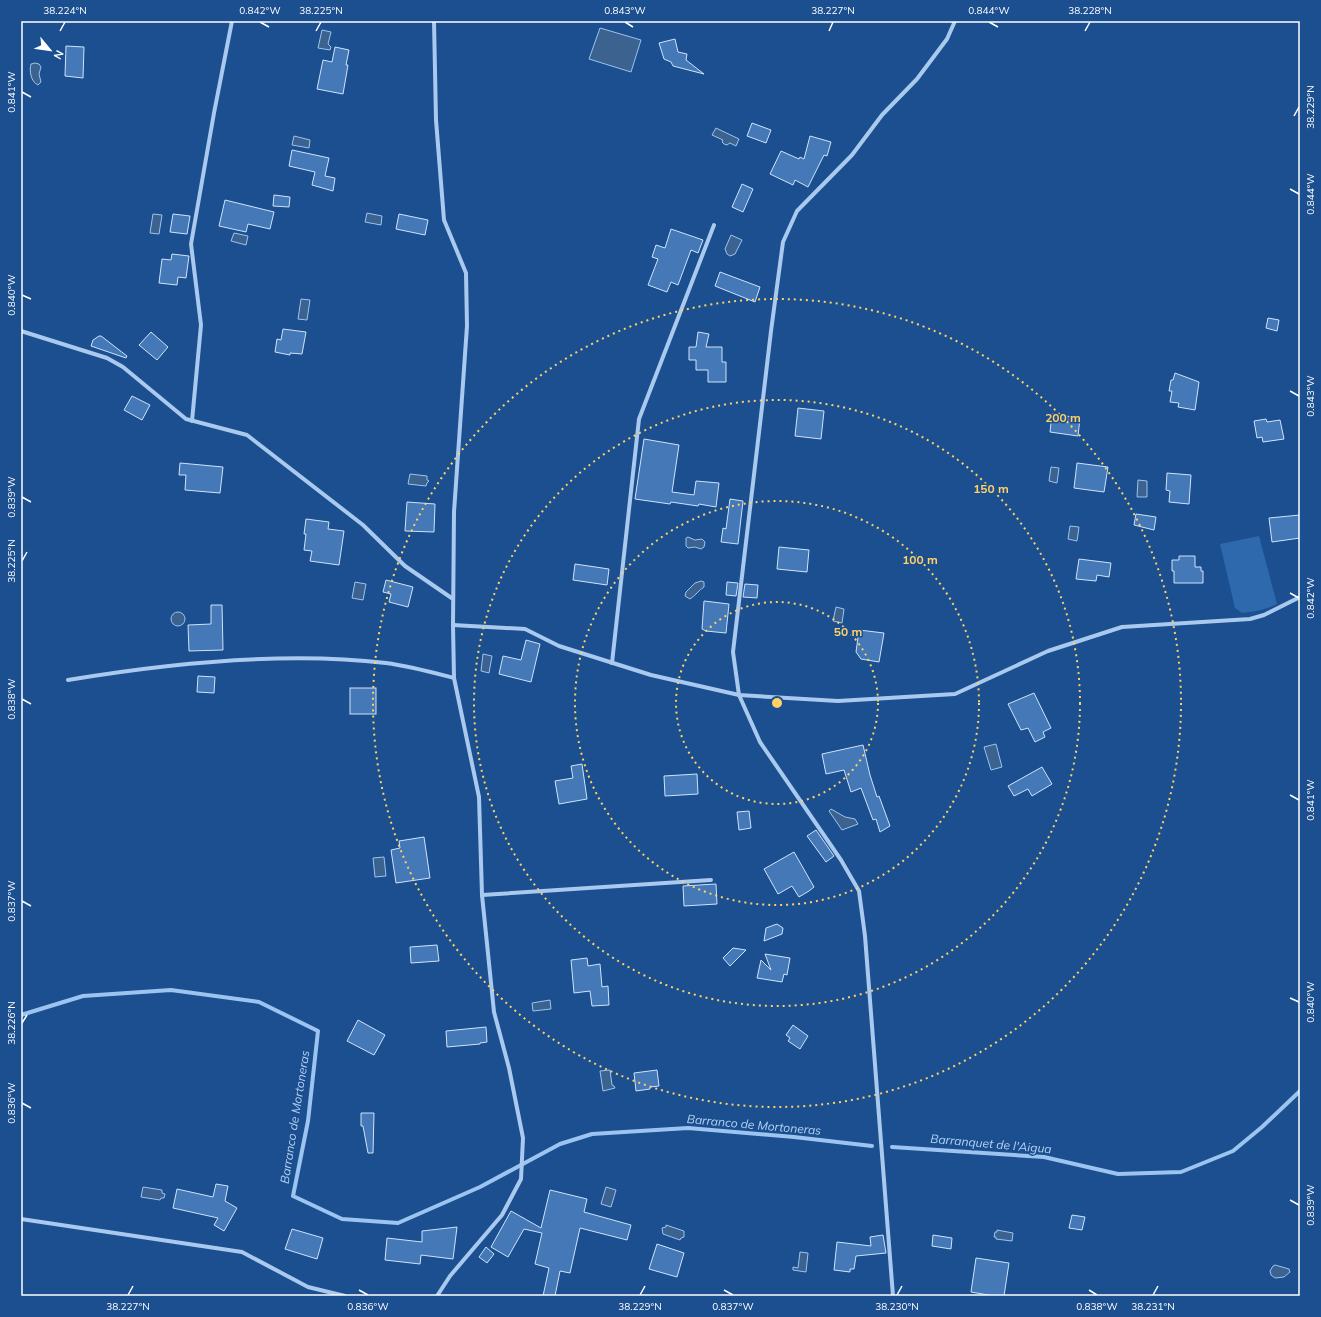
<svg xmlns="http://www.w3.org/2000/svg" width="1321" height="1317" font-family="Mulish,sans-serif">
  <rect width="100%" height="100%" fill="#1b4f8f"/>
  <path fill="#2e69ad" d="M1259,536L1277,604C1265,610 1255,612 1242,613L1235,608L1220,544Z"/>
  <g fill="#3c6290" stroke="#9cc4f0">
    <path d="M600,28L641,40L631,72L589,59Z"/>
    <path d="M322,30L331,32L328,44L331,47L330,50L318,48Z"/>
    <path d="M35,63L39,64L41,67L39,74L41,82L38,85C31,82 29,71 31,64Z"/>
    <path d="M716,128L739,139L736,146L730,143L727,145L724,144L722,142L723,140L712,135Z"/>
    <path d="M294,136L310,140L309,148L292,145Z"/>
    <path d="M367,213L382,216L381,225L365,222Z"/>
    <path d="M153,214L162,215L159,234L150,233Z"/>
    <path d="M234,233L248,236L246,245L231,241Z"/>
    <path d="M731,235L742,240L735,254L730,256L727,254L725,249Z"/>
    <path d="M301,299L310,300L307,320L298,319Z"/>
    <path d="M1051,467L1059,468L1057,483L1049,481Z"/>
    <path d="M410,474L427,476V480L429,481L427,483L426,486L408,484Z"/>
    <path d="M1138,480L1147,481V497H1137Z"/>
    <path d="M1070,526L1079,527L1077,541L1068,539Z"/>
    <path d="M688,537L695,540L702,539L705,542L704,547L701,549L695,547L688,548L686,546V538Z"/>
    <path d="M701,581L704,582V587C699,590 695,596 690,599L685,596L686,592L695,583Z"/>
    <path d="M355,582L366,584L363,600L352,598Z"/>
    <path d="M836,607L844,609L842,623L833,621Z"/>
    <circle cx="178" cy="619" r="7"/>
    <path d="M483,654L492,656L489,673L481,671Z"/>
    <path d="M996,744L1002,767L991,770L984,747Z"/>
    <path d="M831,809L845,817L855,819L858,824L842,830L829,811Z"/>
    <path d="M384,857L386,876L375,877L373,858Z"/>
    <path d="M550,1000L551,1009L533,1011L532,1003Z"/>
    <path d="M610,1070L612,1085L614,1086L615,1088L603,1091L600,1071Z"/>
    <path d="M143,1187L162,1190V1193L165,1194L164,1198H161L160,1200L141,1197Z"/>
    <path d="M606,1187L616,1190L611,1207L601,1204Z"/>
    <path d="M666,1225L684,1231V1237L681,1238L680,1240L663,1234L662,1228L666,1227Z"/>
    <path d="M997,1230L1013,1233L1012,1241L996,1239V1237H994L995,1232H997Z"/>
    <path d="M800,1252L808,1253L806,1272L793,1270V1267L798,1268Z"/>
    <path d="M1275,1265L1289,1269L1290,1272L1284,1277L1275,1278L1271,1275L1270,1271L1273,1266Z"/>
  </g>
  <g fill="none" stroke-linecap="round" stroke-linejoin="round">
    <g stroke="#9cc4f0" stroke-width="4">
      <path d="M21,1015L83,996L171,990L259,1002L318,1031L308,1121L293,1196L342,1219L398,1223L480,1187L560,1144L592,1134L688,1128L794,1137L872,1146"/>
      <path d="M892,1147L1044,1157L1118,1174L1181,1172L1233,1151L1262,1127L1300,1091"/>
    </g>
  </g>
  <g fill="#4478b7" stroke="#cfe3fa">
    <path d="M675,39L678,52L687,54L686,60L704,74L673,66L671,62L664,59L659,43Z"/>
    <path d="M66,46L84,47L83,78L65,76Z"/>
    <path d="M335,47L349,50L346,65H348L343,94L317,89L323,60L332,62Z"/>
    <path d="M752,123L771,130L766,143L747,136Z"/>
    <path d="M810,136L831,142L827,156L824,155L808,187L795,180L793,185L770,174L781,151L799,159L800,157L804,159Z"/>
    <path d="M292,150L329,158L325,176L335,178L333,191L312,185L315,172L289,166Z"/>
    <path d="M742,184L753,189L743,212L732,207Z"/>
    <path d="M274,195L290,197L289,207L273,206Z"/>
    <path d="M225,200L274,212L270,229L248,224L246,232L219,226Z"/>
    <path d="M173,214L190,216L187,234L170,232Z"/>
    <path d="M399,214L428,220L425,235L396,229Z"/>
    <path d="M671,229L703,240L698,253L691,250L678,285L671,282L667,292L648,285L658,259L652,257L656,245L665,248Z"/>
    <path d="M172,254L189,256L186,278L178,277L177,285L159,283L162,259L171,260Z"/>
    <path d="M720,272L760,287L755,302L715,286Z"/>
    <path d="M1268,318L1279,320L1277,331L1266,328Z"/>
    <path d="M283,329L306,332L302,354L290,353V355L275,352L277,339L281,340Z"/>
    <path d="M151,332L168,347L157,360L139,345Z"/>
    <path d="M698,332L709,334L706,347H722V362H726V382H708V370H696V360H689V347H696Z"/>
    <path d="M99,336H101L127,356L126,358L91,346L93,340Z"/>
    <path d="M1175,373L1199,382L1195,410L1178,407L1179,403L1170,402L1172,391H1169L1171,380H1173Z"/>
    <path d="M132,396L150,405L142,420L124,410Z"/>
    <path d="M798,408L824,411L821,439L795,436Z"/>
    <path d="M1052,414L1080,418L1078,436L1050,432Z"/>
    <path d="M1266,419L1267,422L1280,420L1284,439L1263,442L1262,437L1257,438L1254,421Z"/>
    <path d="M644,439L679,445L672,492L694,495L696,481L719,483L716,507L699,504L698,506L671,502L670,504L635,499Z"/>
    <path d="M180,463L223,467L220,493L185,490L186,475H179Z"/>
    <path d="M1077,463L1108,467L1104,492L1074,488Z"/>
    <path d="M1167,473L1191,475L1189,504L1169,502L1170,491L1166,490Z"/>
    <path d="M730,499L743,501L738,544L721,542L723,528L726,529Z"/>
    <path d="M407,502L435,504L434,532L405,531Z"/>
    <path d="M1136,514L1156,517L1154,530L1134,525Z"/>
    <path d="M1300,515V538L1272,542L1269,518Z"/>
    <path d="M306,519L329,522L328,529L344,531L339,565L310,561L312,551L304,550L306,534H304Z"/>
    <path d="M779,547L809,550L807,572L777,569Z"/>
    <path d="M1179,556H1195V567H1201V571H1203V583H1174V571H1172V560H1179Z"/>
    <path d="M1079,559L1111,563L1109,577L1097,575L1096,581L1076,579Z"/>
    <path d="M575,564L609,569L607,585L573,580Z"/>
    <path d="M386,580L413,587L408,607L389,602L391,594L383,592Z"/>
    <path d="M727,582L738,583L736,596L726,595Z"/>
    <path d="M745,584L758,585L757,598L743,597Z"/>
    <path d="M704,601L729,604L726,633L706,631L702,629Z"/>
    <path d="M211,605H222L223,650L189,651L188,625L211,624Z"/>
    <path d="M859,630L884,633L879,662L861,659L856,652Z"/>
    <path d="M526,640L540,644L531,682L499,674L503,656L521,660Z"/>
    <path d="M198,676L215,677L214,693L197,692Z"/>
    <rect x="350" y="688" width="26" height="26"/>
    <path d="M1034,693L1051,728L1043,732L1045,737L1035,742L1028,728L1021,730L1008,704Z"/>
    <path d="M863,745L870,775L877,797L879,796L890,826L880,832L876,819L873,820L861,788L851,792L844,770L826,774L822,754Z"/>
    <path d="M582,764L587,799L559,804L555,781L573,778L571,766Z"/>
    <path d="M1042,767L1052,784L1032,796L1028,789L1014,796L1008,786Z"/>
    <path d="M697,774L698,794L665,796L664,776Z"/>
    <path d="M749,811L751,828L739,830L737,812Z"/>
    <path d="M816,830L834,856L826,862L807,836Z"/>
    <path d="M424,837L430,878L396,883L391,850L400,848L399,841Z"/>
    <path d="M794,852L814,887L809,891L799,897L792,886L778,894L764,869Z"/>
    <path d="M716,884L717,904L684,906L683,886Z"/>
    <path d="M777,924L783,928L782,934L764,941L766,928Z"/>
    <path d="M437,945L439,961L411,963L410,947Z"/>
    <path d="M733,948L746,950L730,966L723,958Z"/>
    <path d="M765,954L790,958L787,975L784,974L782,982L757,978L761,960L771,970Z"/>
    <path d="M587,958L588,966L600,964L602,987L608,986L609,1005L592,1006L590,991L574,993L571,960Z"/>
    <path d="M358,1020L385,1035L374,1055L347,1041Z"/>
    <path d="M793,1025L808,1036L800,1049L788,1041L790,1038L786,1035Z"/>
    <path d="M486,1027L487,1042L480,1043V1044L447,1047L446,1031Z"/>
    <path d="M657,1070L659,1086L650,1087V1089L636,1091L634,1073Z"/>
    <path d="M361,1113H374L373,1153H368L363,1126H361Z"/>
    <path d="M216,1184L228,1186L225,1201L237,1208L224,1231L214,1225L218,1218L173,1208L177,1189L213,1197Z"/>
    <path d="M550,1190L587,1199L584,1212L631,1225L627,1240L580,1228L570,1273L560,1271L555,1296H543L549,1268L535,1264L542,1233L524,1229L508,1257L491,1247L511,1211L541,1228Z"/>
    <path d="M1072,1215L1085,1217L1082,1230L1069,1228Z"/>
    <path d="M457,1227L453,1259L421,1255L420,1264L385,1260L387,1238L422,1242V1231Z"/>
    <path d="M292,1229L323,1238L317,1259L285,1249Z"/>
    <path d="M883,1235L886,1253L856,1256L854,1269H850V1272L834,1270L837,1242L871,1246L870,1237Z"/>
    <path d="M933,1235L952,1238L951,1249L932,1246Z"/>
    <path d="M657,1244L684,1253L677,1277L649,1269Z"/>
    <path d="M486,1247L494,1254L487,1263L479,1257Z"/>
    <path d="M976,1258L1009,1263L1004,1296H994L971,1292Z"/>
  </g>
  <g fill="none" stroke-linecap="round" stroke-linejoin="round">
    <g stroke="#a9c9ee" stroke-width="4">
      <path d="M434,21L436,120L444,220L466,273L467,326L454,512L453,625L454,678L479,797L482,895L494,1012L509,1068L523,1138L521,1179L502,1215L450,1276L437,1296"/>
      <path d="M21,331L107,358L123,367L186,419L247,435L363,525L405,566L453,599"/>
      <path d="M192,421L201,325L191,244L214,113L232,21"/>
      <path d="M453,625L525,629L559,646L651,675L739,695L838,701L955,694L1048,651L1122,627L1250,619L1264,615L1300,597"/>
      <path d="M612,663L639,419L714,225"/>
      <path d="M68,680C170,663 283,651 386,663C409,666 431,672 454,678"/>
      <path d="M482,895L711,880"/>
      <path d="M21,1219L242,1252L308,1287L345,1296"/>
      <path d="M893,1296L865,936L859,891L841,860L760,742L739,695L733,652L771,331L783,242L797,211L852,155L882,115L917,79L947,39L955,21"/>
    </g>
  </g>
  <path fill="none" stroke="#fff" stroke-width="1.5" d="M260,22L269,27M625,22L633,27M989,22L998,27M60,31L65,22M316,31L321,22M829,31L833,22M1085,31L1090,22M22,92L31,97M1294,116L1299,107M1290,189L1299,194M22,295L31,299M1290,391L1299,396M22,497L31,502M22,561L27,552M1290,593L1299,598M22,699L31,704M1290,795L1299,800M22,901L31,906M1290,998L1299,1002M22,1023L27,1015M22,1103L31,1108M1290,1200L1299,1205M359,1290L368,1295M724,1290L733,1295M1089,1290L1097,1295M128,1295L133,1286M640,1295L645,1286M897,1295L902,1286M1153,1295L1158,1286"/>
  <g fill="none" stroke="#ffd166" stroke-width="2" stroke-dasharray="2 4">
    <circle cx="777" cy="703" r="101"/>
    <circle cx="777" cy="703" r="202"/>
    <circle cx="777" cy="703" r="303"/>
    <circle cx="777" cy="703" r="404"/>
  </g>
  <g text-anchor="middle" stroke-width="3" stroke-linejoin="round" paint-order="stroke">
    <g font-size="12" font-style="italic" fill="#b5d3f5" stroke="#1b4f8f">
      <text transform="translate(295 1117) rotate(-81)" y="4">Barranco de Mortoneras</text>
      <text transform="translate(754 1125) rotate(5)" y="4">Barranco de Mortoneras</text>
      <text transform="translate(991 1144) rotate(5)" y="4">Barranquet de l'Aigua</text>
    </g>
  </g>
  <circle cx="777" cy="703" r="6" fill="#ffd166" stroke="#1b4f8f" stroke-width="2"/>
  <g font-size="12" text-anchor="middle" font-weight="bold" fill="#ffd166" stroke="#1b4f8f" stroke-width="3" stroke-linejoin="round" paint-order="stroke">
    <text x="1063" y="422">200 m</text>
    <text x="991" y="493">150 m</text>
    <text x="920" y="564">100 m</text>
    <text x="848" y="636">50 m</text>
  </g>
  <rect width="1321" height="1317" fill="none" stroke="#1b4f8f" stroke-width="44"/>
  <g transform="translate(50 50) rotate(119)" stroke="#1b4f8f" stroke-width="3" paint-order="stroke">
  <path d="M0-3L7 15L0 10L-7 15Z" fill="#ffffff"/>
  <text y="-6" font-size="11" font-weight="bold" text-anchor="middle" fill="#ffffff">N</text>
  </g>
  <rect x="22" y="22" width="1277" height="1273" fill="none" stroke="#fff" stroke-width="1.5"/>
  <g font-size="10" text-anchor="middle" fill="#fff">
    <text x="65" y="14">38.224°N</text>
    <text x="260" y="14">0.842°W</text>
    <text x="321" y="14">38.225°N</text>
    <text x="625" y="14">0.843°W</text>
    <text x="833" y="14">38.227°N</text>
    <text x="989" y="14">0.844°W</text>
    <text x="1090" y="14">38.228°N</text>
    <text transform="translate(11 92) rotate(-90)" y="4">0.841°W</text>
    <text transform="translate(1310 107) rotate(-90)" y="4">38.229°N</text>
    <text transform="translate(1310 194) rotate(-90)" y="4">0.844°W</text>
    <text transform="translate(11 295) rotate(-90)" y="4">0.840°W</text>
    <text transform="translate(1310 396) rotate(-90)" y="4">0.843°W</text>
    <text transform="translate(11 497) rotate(-90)" y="4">0.839°W</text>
    <text transform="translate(11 561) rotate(-90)" y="4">38.225°N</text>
    <text transform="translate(1310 598) rotate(-90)" y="4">0.842°W</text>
    <text transform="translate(11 699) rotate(-90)" y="4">0.838°W</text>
    <text transform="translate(1310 800) rotate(-90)" y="4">0.841°W</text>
    <text transform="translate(11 901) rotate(-90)" y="4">0.837°W</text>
    <text transform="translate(1310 1002) rotate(-90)" y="4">0.840°W</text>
    <text transform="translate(11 1023) rotate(-90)" y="4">38.226°N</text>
    <text transform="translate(11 1103) rotate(-90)" y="4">0.836°W</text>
    <text transform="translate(1310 1205) rotate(-90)" y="4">0.839°W</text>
    <text x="128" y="1310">38.227°N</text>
    <text x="368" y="1310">0.836°W</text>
    <text x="640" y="1310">38.229°N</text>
    <text x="733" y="1310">0.837°W</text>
    <text x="897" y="1310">38.230°N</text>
    <text x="1097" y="1310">0.838°W</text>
    <text x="1153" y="1310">38.231°N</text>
  </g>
</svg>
